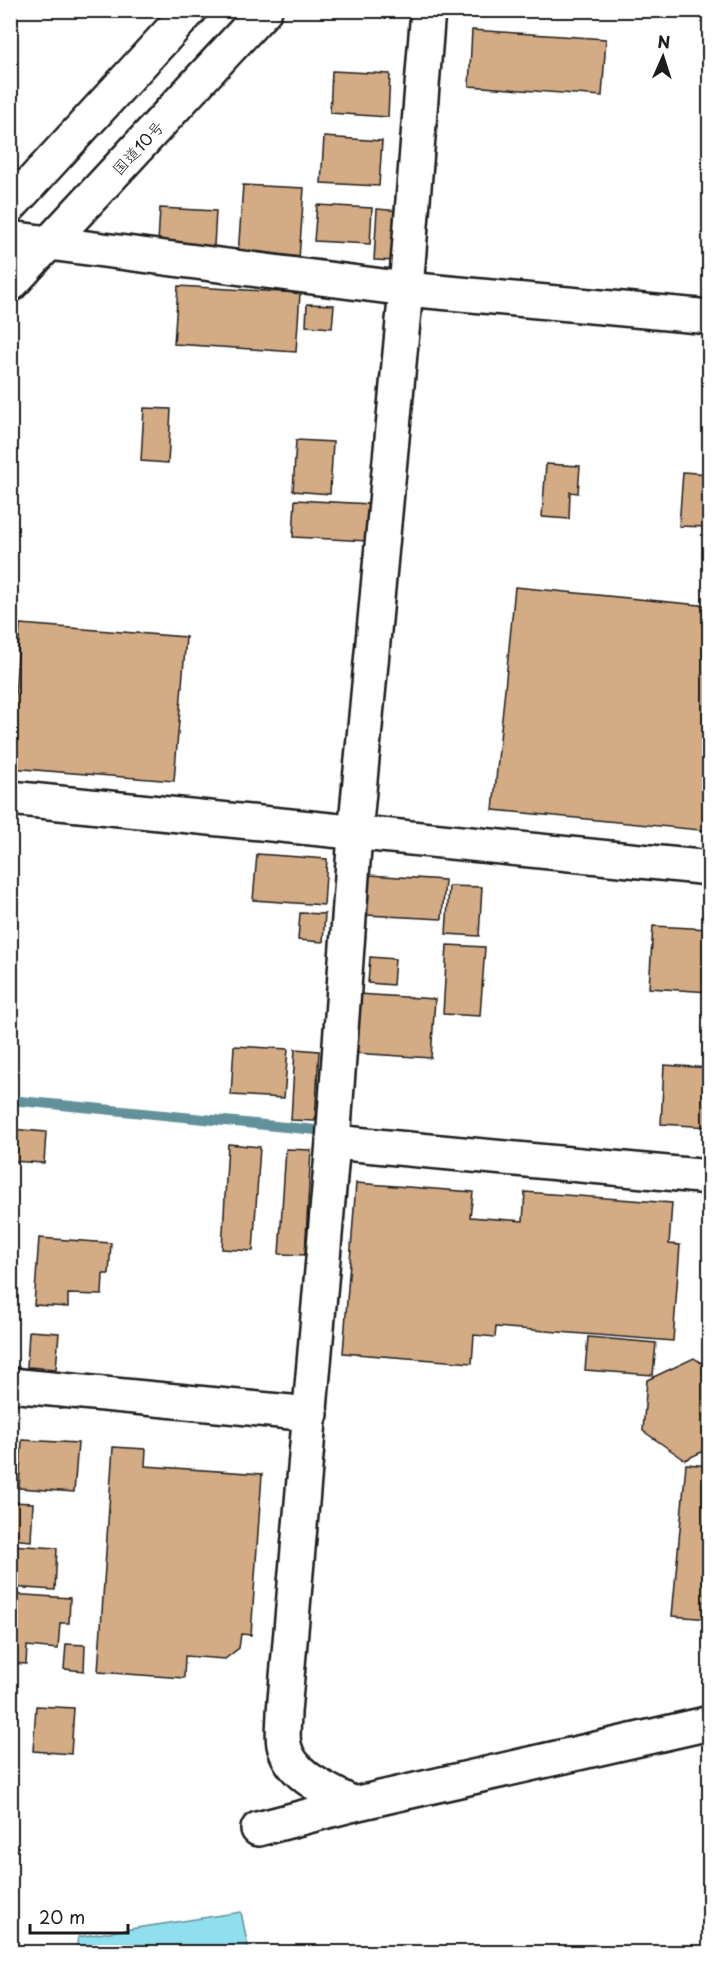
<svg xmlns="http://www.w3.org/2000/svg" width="720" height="1963" font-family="'Playpen Sans','Klee One',sans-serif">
  <rect width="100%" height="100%" fill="#fff"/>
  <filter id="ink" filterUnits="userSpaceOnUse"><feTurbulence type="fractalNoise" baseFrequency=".0167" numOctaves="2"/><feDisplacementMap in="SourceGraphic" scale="12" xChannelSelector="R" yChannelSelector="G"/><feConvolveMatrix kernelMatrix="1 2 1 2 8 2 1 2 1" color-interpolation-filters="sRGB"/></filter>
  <g filter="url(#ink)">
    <path fill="#90dfee" stroke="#62919a" stroke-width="1.5" d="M241,1912L249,1952H76L78,1937Z"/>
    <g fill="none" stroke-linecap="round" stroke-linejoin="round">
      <path stroke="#62919a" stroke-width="10" d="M10,1100L316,1130"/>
    </g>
    <g fill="#d3ab84" stroke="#1c1c1c" stroke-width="1.5">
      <path d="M472,30L606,39L602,96L469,86Z"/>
      <path d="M332,71L390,74L388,117L330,113Z"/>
      <path d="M324,137L382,141L379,186L321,183Z"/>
      <path d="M243,185L304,188L299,259L238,255Z"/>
      <path d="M317,205L372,208L370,244L314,241Z"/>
      <path d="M160,208L216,211L214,246L158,243Z"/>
      <path d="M377,209L400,211L397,261L374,260Z"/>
      <path d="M178,286L300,293L296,352L174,344Z"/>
      <path d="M307,304L334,305L332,328L306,326Z"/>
      <path d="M144,408L171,409L168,463L141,461Z"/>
      <path d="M296,440L333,442L330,494L293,491Z"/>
      <path d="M546,464L580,466L578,493L570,492L569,519L542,517Z"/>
      <path d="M683,472L710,474L706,527L679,526Z"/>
      <path d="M295,500L371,504L368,541L293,537Z"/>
      <path d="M515,587L710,606V831L493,810Z"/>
      <path d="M20,624L186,637L174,781L10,768Z"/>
      <path d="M257,854L327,859L324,905L253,900Z"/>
      <path d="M369,875L445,880L442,919L366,915Z"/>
      <path d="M449,886L482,887L479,936L446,934Z"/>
      <path d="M300,913L325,914L323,942L298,940Z"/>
      <path d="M653,926L710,929V992L649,988Z"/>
      <path d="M447,945L485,947L480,1016L443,1014Z"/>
      <path d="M370,957L395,959L393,985L368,983Z"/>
      <path d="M358,994L435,999L431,1058L354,1053Z"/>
      <path d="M234,1046L288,1049L284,1098L231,1095Z"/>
      <path d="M295,1049L319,1051L315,1121L291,1120Z"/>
      <path d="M664,1065L710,1068V1127L661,1124Z"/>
      <path d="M11,1129L46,1132L44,1163L10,1161Z"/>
      <path d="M228,1144L260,1147L253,1251L222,1249Z"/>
      <path d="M286,1149L311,1150L305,1255L279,1254Z"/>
      <path d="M356,1183L473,1192L470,1217L523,1221L525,1192L672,1203L669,1244L680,1245L673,1341L496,1327L495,1337L474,1335L472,1363L343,1353Z"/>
      <path d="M39,1238L111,1243L109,1274H103L102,1295L68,1294V1307L34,1305Z"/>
      <path d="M29,1331L59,1333L56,1369L27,1367Z"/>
      <path d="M588,1337L656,1343L653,1375L585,1370Z"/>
      <path d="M694,1358L710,1369V1448L685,1460L643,1431L647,1380Z"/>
      <path d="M22,1440L78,1443L74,1492L19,1488Z"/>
      <path d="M113,1447L146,1449L145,1466L262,1474L251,1635L241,1634L239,1648L225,1659L185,1656L184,1678L98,1672Z"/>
      <path d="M686,1464L710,1466V1619L672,1616Z"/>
      <path d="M10,1502L33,1503L31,1541L10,1539Z"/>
      <path d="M10,1545L57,1548L55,1590L10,1587Z"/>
      <path d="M10,1594L70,1598L69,1623H60L58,1649L27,1646L26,1664L10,1663Z"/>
      <path d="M66,1644L85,1645L84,1671L64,1669Z"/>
      <path d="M36,1706L74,1708L71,1754L33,1751Z"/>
    </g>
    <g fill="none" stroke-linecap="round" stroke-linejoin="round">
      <g stroke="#1c1c1c" stroke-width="38">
        <g id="street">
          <path d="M10,238L406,289L710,317"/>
          <path d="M10,798L710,868"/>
          <path d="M333,1142L710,1177"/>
          <path d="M10,1385L311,1414"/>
          <path d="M354,1804C329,1791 291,1777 284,1745C282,1735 284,1722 284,1712L333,1142L355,834L406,289L428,10"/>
          <path d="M258,1829L354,1804L710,1723"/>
        </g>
      </g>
      <g stroke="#1c1c1c" stroke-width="38">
        <g id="highway">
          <path d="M10,206L190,10"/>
          <path d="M10,285L265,10"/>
        </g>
      </g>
      <use href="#street" stroke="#fff" stroke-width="33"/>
      <use href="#highway" stroke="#fff" stroke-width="33"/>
    </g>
  </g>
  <g text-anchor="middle" stroke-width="6" stroke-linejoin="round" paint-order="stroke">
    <g font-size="16" fill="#1c1c1c" stroke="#fff">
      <text transform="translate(138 148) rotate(-47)" y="6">国道10号</text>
    </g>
  </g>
  <rect width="720" height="1963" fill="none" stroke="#fff" stroke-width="36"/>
  <rect x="18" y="18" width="684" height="1927" fill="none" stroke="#1c1c1c" stroke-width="2" filter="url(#ink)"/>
  <g transform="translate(663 57) rotate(3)" stroke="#ffffff" stroke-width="4.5" paint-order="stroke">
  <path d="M0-4.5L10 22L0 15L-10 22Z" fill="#1c1c1c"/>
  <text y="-9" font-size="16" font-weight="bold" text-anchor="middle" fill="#1c1c1c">N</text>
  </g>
  <path d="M30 1924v9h98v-9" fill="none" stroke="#1c1c1c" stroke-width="3"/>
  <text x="39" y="1924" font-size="18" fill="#1c1c1c" stroke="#ffffff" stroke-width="4.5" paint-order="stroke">20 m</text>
</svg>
